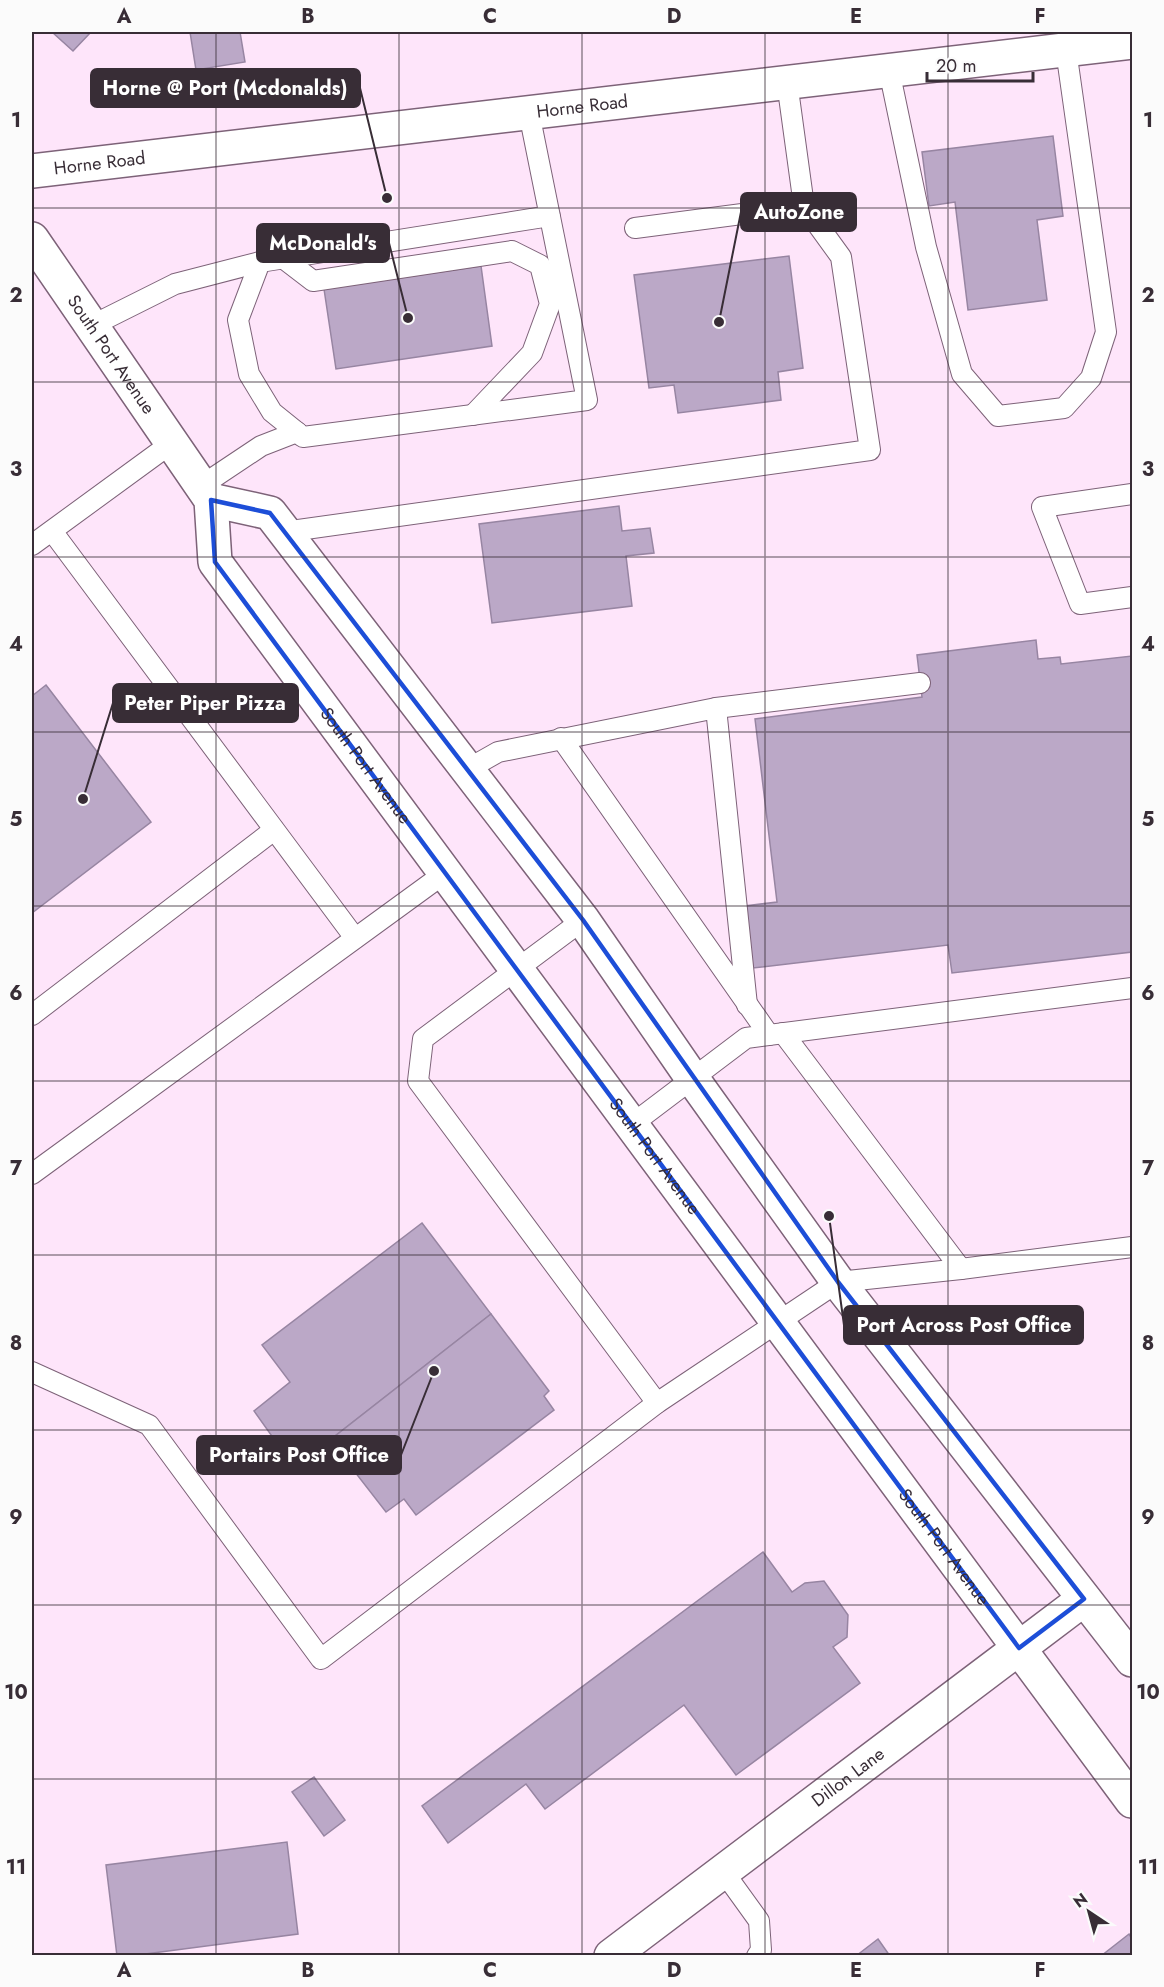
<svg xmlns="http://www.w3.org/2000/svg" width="1164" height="1987" font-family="Jost,sans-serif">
  <rect width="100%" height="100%" fill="#fee5fa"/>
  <g fill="#bba8c7" stroke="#9785a2" stroke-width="1.5">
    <path d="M52,32H91L73,51Z"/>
    <path d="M190,32H240L245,62L196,70Z"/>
    <path d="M1053,136L1063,216L1037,220L1047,300L968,310L955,202L929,206L922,152Z"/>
    <path d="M789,256L803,368L778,372L781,400L678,413L674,385L649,388L634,275Z"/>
    <path d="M481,266L492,346L336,369L324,289Z"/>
    <path d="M619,506L622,531L650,528L654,553L626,556L632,606L492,623L479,524Z"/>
    <path d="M1036,640L1038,659L1060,657L1061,664L1132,656V952L952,973L948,945L753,968L745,906L777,902L755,719L922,697L917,655Z"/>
    <path d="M46,685L151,822L32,913V696Z"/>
    <path d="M422,1223L491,1314L330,1440L328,1437L291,1463L254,1411L290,1382L262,1345Z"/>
    <path d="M491,1314L549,1391L544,1396L554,1410L416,1515L404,1499L386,1512L330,1440Z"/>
    <path d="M763,1552L792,1592L805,1583L824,1581L848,1615L847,1637L833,1647L860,1683L736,1775L684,1705L545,1809L526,1784L448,1843L422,1806Z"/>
    <path d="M314,1777L345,1820L324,1836L292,1792Z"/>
    <path d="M287,1842L298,1934L130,1956H117L106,1865Z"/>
    <path d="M1129,1934L1132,1939V1956H1101Z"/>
    <path d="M878,1939L890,1956H856Z"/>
  </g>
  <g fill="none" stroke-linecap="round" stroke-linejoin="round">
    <g stroke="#7d6278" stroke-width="22">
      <g id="service">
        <path d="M889,70L926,247L962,374L998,416L1064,408L1091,378L1106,332L1066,50"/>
        <path d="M529,113L587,400L303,437L272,412L249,374L238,320L260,262L550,216"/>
        <path d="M635,228L804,206"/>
        <path d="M283,258L313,281L512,251L540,265L550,304L532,353L473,415"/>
        <path d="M91,326L175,284L260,262"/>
        <path d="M201,486L261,446L297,432"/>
        <path d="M1132,494L1042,507L1080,604L1132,597"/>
        <path d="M52,531L355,938"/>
        <path d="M284,532L870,450L841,257L804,206L787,82"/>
        <path d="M32,545L173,442"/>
        <path d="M716,708L920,683"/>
        <path d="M561,738L769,1035"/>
        <path d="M468,769L498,752L716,708L747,1005"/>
        <path d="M583,920L423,1039L418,1081L657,1403"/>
        <path d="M32,1015L274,830"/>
        <path d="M783,1033L961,1269L1132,1247"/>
        <path d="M631,1125L746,1038L1132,988"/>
        <path d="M32,1174L445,873"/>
        <path d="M32,1372L149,1425L321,1659L657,1403L838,1282L961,1269"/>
        <path d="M723,1871L759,1921L761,1950L757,1956"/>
      </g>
    </g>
    <g stroke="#7d6278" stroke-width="36">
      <g id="minor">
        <path id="s1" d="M611,1956L1084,1599"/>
      </g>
    </g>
    <g stroke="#7d6278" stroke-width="36">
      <g id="secondary">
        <path id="s2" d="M32,171L1132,42"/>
        <path id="s3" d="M32,239L211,500L215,562L1132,1801"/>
        <path d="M211,500L270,513L583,920L692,1078L838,1282L1132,1660"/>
      </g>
    </g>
    <use href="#service" stroke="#fff" stroke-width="20"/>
    <use href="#minor" stroke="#fff" stroke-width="33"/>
    <use href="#secondary" stroke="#fff" stroke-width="33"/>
  </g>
  <path fill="none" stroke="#1d4ed8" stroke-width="4.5" stroke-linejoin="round" d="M211,500L270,513L583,920L838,1282L1084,1599L1019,1648L215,562Z"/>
  <path fill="none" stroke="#382d36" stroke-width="1.5" stroke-opacity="0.55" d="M216,32V1956M399,32V1956M582,32V1956M765,32V1956M948,32V1956M32,208H1132M32,382H1132M32,557H1132M32,732H1132M32,906H1132M32,1081H1132M32,1255H1132M32,1430H1132M32,1605H1132M32,1779H1132"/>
  <g text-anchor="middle" stroke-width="4.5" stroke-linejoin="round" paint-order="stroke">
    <g font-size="18" fill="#382d36" stroke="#fbfbfb">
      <text dy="6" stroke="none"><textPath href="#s2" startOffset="554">Horne Road</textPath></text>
      <text dy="6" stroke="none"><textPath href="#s2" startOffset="68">Horne Road</textPath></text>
      <text dy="6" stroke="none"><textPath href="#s3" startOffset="140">South Port Avenue</textPath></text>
      <text dy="6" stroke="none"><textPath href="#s3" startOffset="632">South Port Avenue</textPath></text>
      <text dy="6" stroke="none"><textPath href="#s3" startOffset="1118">South Port Avenue</textPath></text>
      <text dy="6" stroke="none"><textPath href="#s3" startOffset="1604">South Port Avenue</textPath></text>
      <text dy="6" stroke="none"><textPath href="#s1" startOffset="297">Dillon Lane</textPath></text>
    </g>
  </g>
  <path fill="none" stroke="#382d36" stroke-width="2" d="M387 198L360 88M719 322L741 212M408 318L389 243M83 799L113 703M829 1216L844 1325M434 1371L401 1455"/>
  <g fill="#382d36" stroke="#fbfbfb" stroke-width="2">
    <circle cx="387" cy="198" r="6"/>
    <circle cx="719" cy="322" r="6"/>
    <circle cx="408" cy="318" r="6"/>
    <circle cx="83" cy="799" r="6"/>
    <circle cx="829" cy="1216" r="6"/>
    <circle cx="434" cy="1371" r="6"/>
  </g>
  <g fill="#382d36" stroke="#382d36" stroke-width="2">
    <rect x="91" y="69" width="269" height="38" rx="6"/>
    <rect x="741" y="193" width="115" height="38" rx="6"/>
    <rect x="257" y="224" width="132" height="38" rx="6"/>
    <rect x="113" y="684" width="185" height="38" rx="6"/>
    <rect x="844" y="1306" width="239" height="38" rx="6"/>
    <rect x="197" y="1436" width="204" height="38" rx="6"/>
  </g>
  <g font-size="20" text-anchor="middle" font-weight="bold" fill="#fff">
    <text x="225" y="95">Horne @ Port (Mcdonalds)</text>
    <text x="799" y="219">AutoZone</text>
    <text x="323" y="250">McDonald's</text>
    <text x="205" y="710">Peter Piper Pizza</text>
    <text x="964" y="1332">Port Across Post Office</text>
    <text x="299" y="1462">Portairs Post Office</text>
  </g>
  <rect width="1164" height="1987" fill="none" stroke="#fbfbfb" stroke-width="66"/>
  <g transform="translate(1089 1912) rotate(324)" stroke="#fbfbfb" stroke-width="4.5" paint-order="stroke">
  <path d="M0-4.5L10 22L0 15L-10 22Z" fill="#382d36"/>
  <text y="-9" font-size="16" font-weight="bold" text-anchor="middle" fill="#382d36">N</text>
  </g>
  <path d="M927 72v9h106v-9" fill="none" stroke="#382d36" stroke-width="3"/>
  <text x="936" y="72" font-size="18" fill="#382d36" stroke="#fbfbfb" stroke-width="4.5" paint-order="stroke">20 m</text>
  <rect x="33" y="33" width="1098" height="1921" fill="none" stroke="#382d36" stroke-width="2"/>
  <g font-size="20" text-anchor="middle" font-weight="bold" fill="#382d36">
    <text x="124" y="23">A</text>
    <text x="308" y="23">B</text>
    <text x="490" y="23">C</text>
    <text x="674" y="23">D</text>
    <text x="856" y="23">E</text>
    <text x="1040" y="23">F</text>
    <text x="16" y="127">1</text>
    <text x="1148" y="127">1</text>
    <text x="16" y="302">2</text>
    <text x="1148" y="302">2</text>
    <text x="16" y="476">3</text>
    <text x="1148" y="476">3</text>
    <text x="16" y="651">4</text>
    <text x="1148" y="651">4</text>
    <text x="16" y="826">5</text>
    <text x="1148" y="826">5</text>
    <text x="16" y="1000">6</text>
    <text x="1148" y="1000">6</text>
    <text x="16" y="1175">7</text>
    <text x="1148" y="1175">7</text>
    <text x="16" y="1350">8</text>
    <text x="1148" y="1350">8</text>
    <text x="16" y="1524">9</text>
    <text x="1148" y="1524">9</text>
    <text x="16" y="1699">10</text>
    <text x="1148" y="1699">10</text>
    <text x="16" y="1874">11</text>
    <text x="1148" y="1874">11</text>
    <text x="124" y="1977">A</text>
    <text x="308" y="1977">B</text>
    <text x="490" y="1977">C</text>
    <text x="674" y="1977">D</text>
    <text x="856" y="1977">E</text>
    <text x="1040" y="1977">F</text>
  </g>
</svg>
